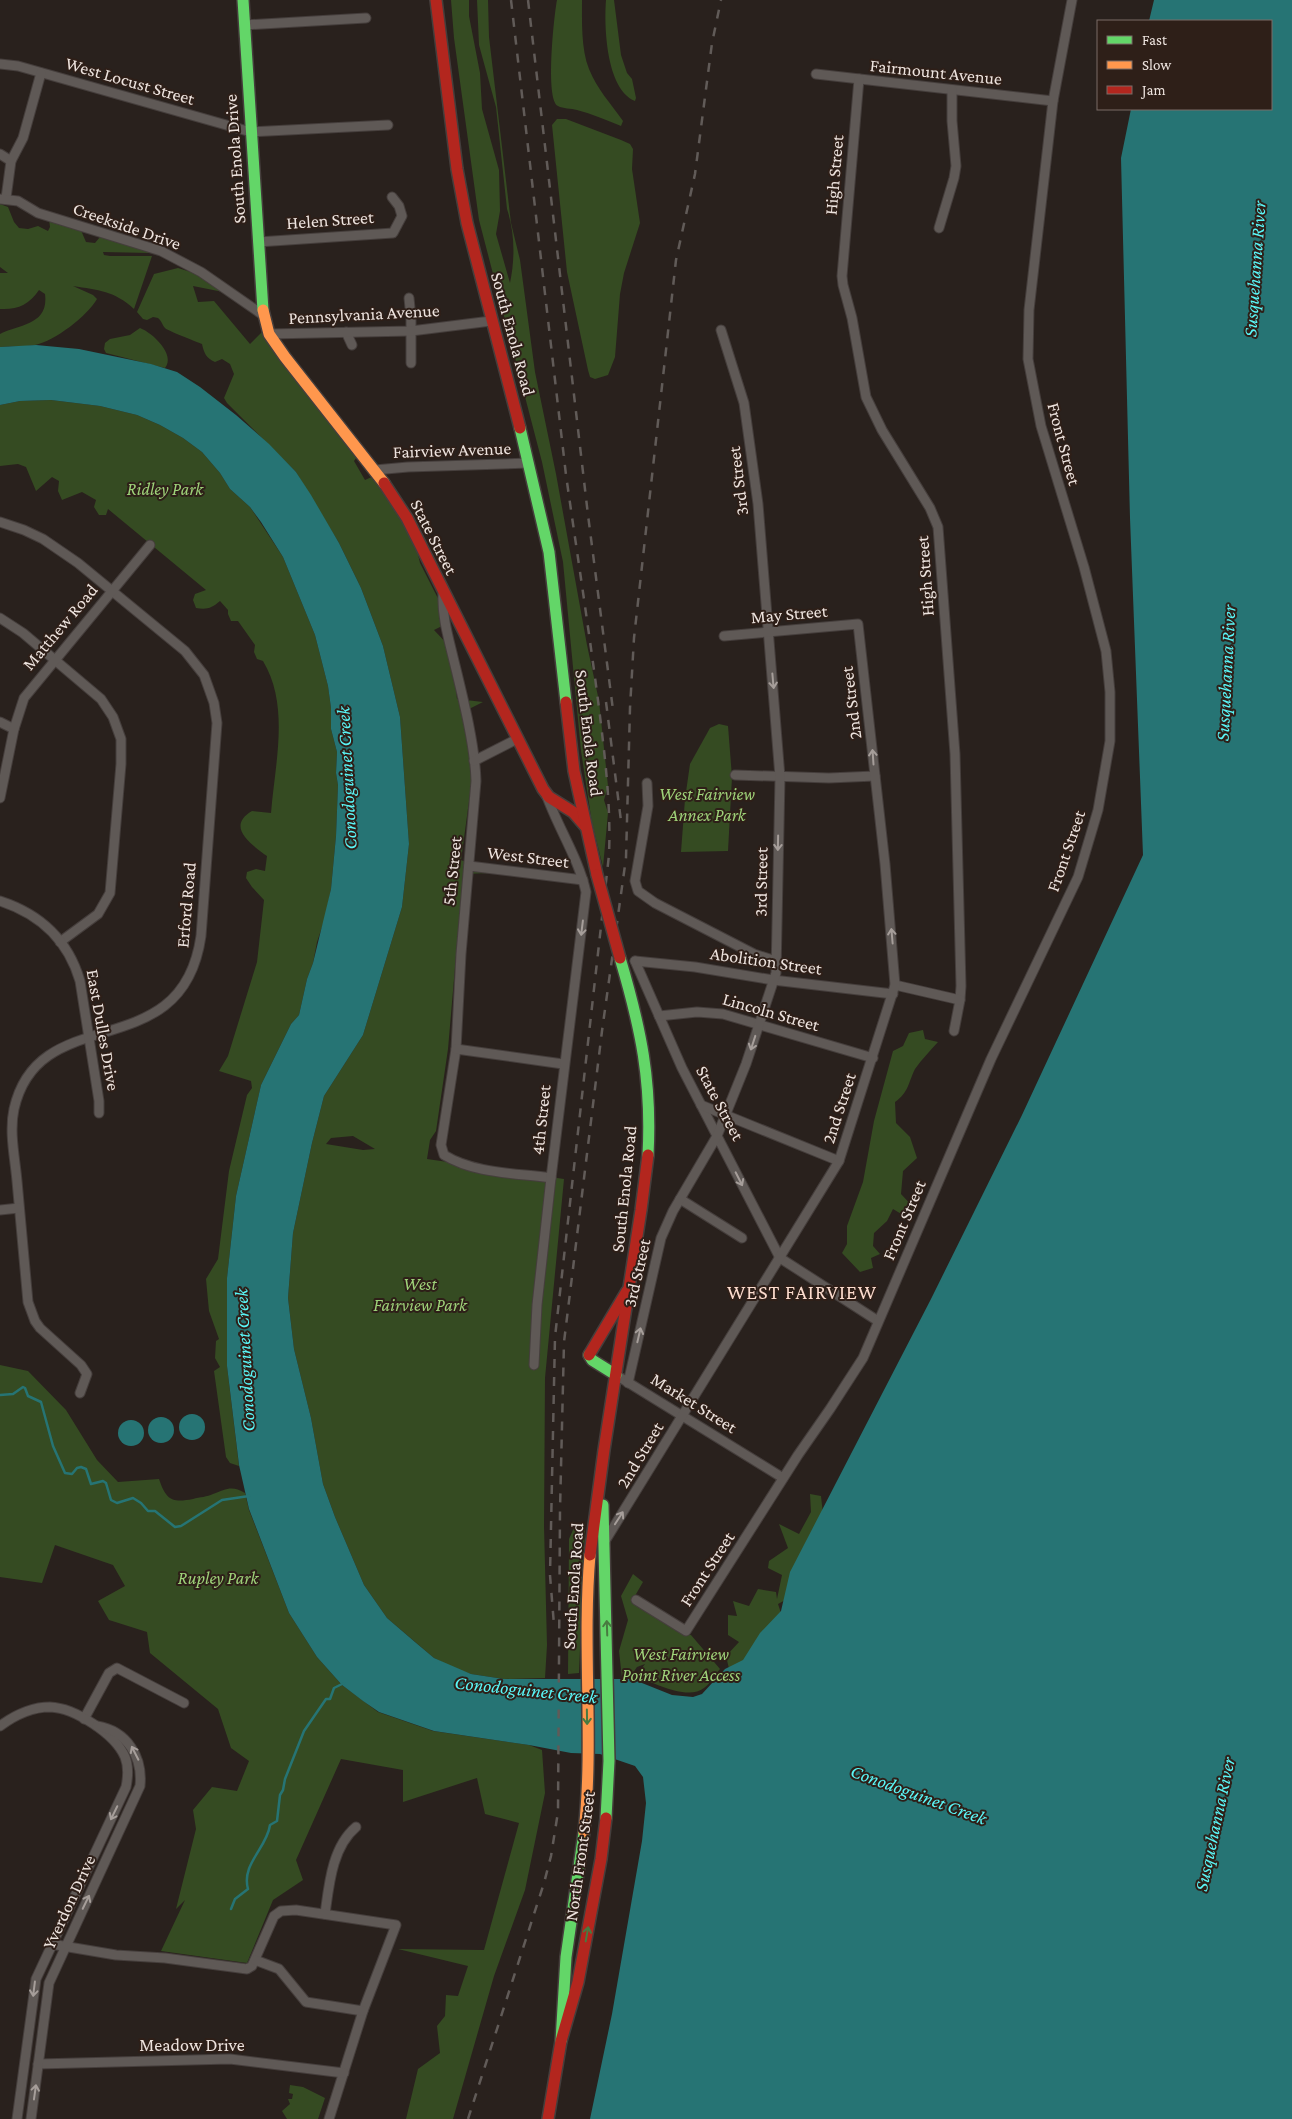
<svg xmlns="http://www.w3.org/2000/svg" width="1292" height="2119" font-family="'Crimson Pro',serif">
  <rect width="100%" height="100%" fill="#29211d"/>
  <g fill="#354b22" fill-rule="evenodd">
    <path d="M451,0H469V16L480,73L482,109L499,170L500,211L496,234L510,283C515,259 515,233 507,209L496,107L479,45L477,0H488L489,37L511,223L520,260L535,372L556,474L587,645L599,701L608,786L604,800L608,813L603,867L592,823L581,751L563,562L542,462L479,220L454,38Z"/>
    <path d="M557,0H582C582,21 581,49 589,69C597,89 611,104 623,121L621,126C606,120 592,114 577,110C571,108 563,109 558,106C545,100 554,15 557,0Z"/>
    <path d="M606,0H614L621,55L627,73L632,79L636,98L635,101C606,89 604,26 606,0Z"/>
    <path d="M557,119H566L621,140L630,144L633,149L632,169L640,223L624,273L620,294L615,357L608,375L595,379L590,377L588,370L567,272L552,125Z"/>
    <path d="M0,204L8,207L14,222L19,228L28,229L38,226L48,231L50,227L49,219L80,228L86,242L95,243L100,237L142,245L150,253L103,252L104,255L110,256H152L134,309C115,291 98,290 73,286L93,295L97,299C87,316 55,341 35,345C24,347 12,346 0,347V334C20,324 49,325 45,294L39,290C29,305 17,310 0,309V273H8L0,267Z"/>
    <path d="M178,268L194,273L223,292L193,286L198,302L214,301L250,344L262,332L359,454L354,461L365,480L376,475L414,537L420,563L450,622L434,630L451,648L457,699L483,702L463,712L473,772L461,860L491,873L463,874L448,1049L436,1131L430,1140L427,1159L564,1179L545,1378L544,1526L547,1645L545,1678L504,1679L471,1674L456,1669L434,1658L387,1618L364,1585L335,1517L323,1484L311,1418L294,1349L288,1298L293,1233L312,1143L324,1096L363,1035L402,907L409,844L400,717L383,646L361,588L339,543L296,472L227,403L224,398L234,374L230,364L222,359L215,362C206,358 204,353 202,344C197,342 166,330 165,328C162,325 162,321 158,318L153,317L147,320L143,319L137,312L154,274ZM353,1136L375,1149L363,1150L326,1144L331,1138Z"/>
    <path d="M140,328C153,333 176,355 165,368L106,353L104,349L105,343L110,339L130,335Z"/>
    <path d="M51,400L100,406L137,415L160,425L183,438L202,452L220,473L230,489L250,507L283,557L315,635L328,686L331,708V729L337,752L336,773L338,785L336,836L331,889L325,918L317,942L313,963L307,979L299,1015L291,1024L261,1085L236,1196L227,1278V1366L239,1466L230,1463L226,1457L214,1371L220,1367L215,1358L216,1341L219,1339L209,1311L206,1279L218,1259L229,1171L247,1095L252,1088L251,1081L219,1071L228,1056L257,962L264,900L252,887L246,878L247,872L256,869L265,871L267,856C252,845 225,827 252,811L271,813C275,763 290,706 263,661L257,659L254,652L255,645L238,621H231L228,614V610L220,601C212,608 207,610 196,608L193,600L195,594L206,590L108,509L106,515H99L94,507L96,500L82,492L62,500L58,491L59,481L52,477L36,491L26,467L18,464L0,466V405L20,401Z"/>
    <path d="M719,724L728,726L732,777L728,851L681,852L685,799L690,764L710,728Z"/>
    <path d="M923,1030L925,1039L938,1042C930,1051 922,1059 915,1069C908,1083 909,1092 895,1102L896,1123L910,1137L917,1158L903,1171L901,1194L914,1208L908,1218L893,1209L887,1221L874,1233L873,1246L880,1254L871,1258L873,1268L860,1272L842,1253L847,1244V1226L863,1182L874,1121L893,1051L903,1046L909,1033Z"/>
    <path d="M0,1365L28,1371L66,1410L97,1460L118,1482L159,1479C166,1500 172,1503 193,1499C200,1497 207,1497 213,1494C226,1489 232,1485 245,1493L249,1510L289,1613L317,1657L342,1685L378,1712L433,1731L529,1745L542,1750L545,1793L525,1890L494,1976L453,2119H406L418,2069L440,2053L437,2026L445,2016L446,1995L458,1996L468,1966L398,1949L484,1950L519,1823L485,1814L477,1778L403,1802V1770L341,1759L296,1860L303,1880L273,1900L247,1963L161,1951L185,1900L176,1909L196,1829L193,1810L212,1787L237,1791L249,1761L231,1748L218,1709L150,1653L147,1632L109,1620L98,1601L125,1586L113,1565L55,1545L42,1583L0,1577Z"/>
    <path d="M810,1494L821,1496L823,1514L789,1598L778,1604L781,1613L731,1677L726,1656L739,1642L728,1635V1615L737,1616L733,1601L749,1606L758,1589L776,1592L777,1599L782,1575L768,1568L769,1561L788,1548L779,1524L799,1534L811,1512Z"/>
    <path d="M576,1523L585,1529L579,1673L568,1674L569,1539Z"/>
    <path d="M633,1574L643,1582L632,1601L676,1628V1631L691,1635L720,1669C715,1675 711,1683 704,1688C688,1701 654,1683 636,1676L645,1664L637,1667L630,1677L622,1678L619,1651L628,1620L621,1596Z"/>
    <path d="M290,2085L303,2087L325,2098L318,2119H287L282,2111L290,2104L288,2099H292L293,2094L289,2093Z"/>
  </g>
  <g fill="#267474">
    <path d="M1154,0H1292V2119H590L612,2014L642,1841L646,1803L643,1777L635,1766L600,1754L571,1753L529,1745L434,1731L379,1712L363,1701L342,1685L317,1657L289,1613L249,1509L239,1465L227,1366V1278L236,1196L261,1085L291,1024L299,1015L307,979L313,963L331,889L336,836L338,785L336,773L337,752L331,729V708L328,686L315,635L283,557L261,522L250,507L230,489L220,473L202,452L183,438L160,425L137,415L100,406L51,400L20,401L0,405V347L36,345L79,349L151,364L177,372L200,387L236,415L269,444L296,472L311,495L339,543L361,588L383,646L400,717L409,844L402,907L363,1035L324,1096L312,1143L293,1233L288,1298L294,1349L311,1418L323,1484L335,1517L364,1585L387,1618L415,1642L434,1658L471,1674L504,1679H632L672,1695L693,1697L702,1694L725,1669L743,1660L760,1633L781,1611L790,1572L931,1299L1022,1115L1143,855L1130,518L1121,158L1131,109H1271V21H1149Z"/>
    <circle cx="192" cy="1427" r="13"/>
    <circle cx="161" cy="1430" r="13"/>
    <circle cx="131" cy="1433" r="13"/>
  </g>
  <g fill="none" stroke-linecap="round" stroke-linejoin="round">
    <g stroke="#267474" stroke-width="2.5">
      <path d="M0,1395L13,1394L23,1387L25,1388L28,1396L41,1402L53,1446L65,1473L72,1474L77,1468L81,1467L86,1469L91,1484L103,1481L106,1483L111,1500L117,1503L133,1498L141,1503L148,1511H155L175,1527L181,1526L222,1500L249,1496"/>
      <path d="M231,1909L235,1899L248,1889C241,1864 267,1848 270,1825L277,1821L280,1795L283,1790L285,1779L304,1731L326,1699H330L334,1688L344,1683"/>
    </g>
    <g stroke="#453e3c" stroke-width="11">
      <g id="street">
        <path d="M244,25L366,18"/>
        <path d="M0,64L18,66L251,132L388,125"/>
        <path d="M816,74L1053,101"/>
        <path d="M859,79L842,276L843,285L852,318L866,397L882,430L930,508L938,527L955,754L961,986L960,1000L954,1031"/>
        <path d="M0,154L11,161"/>
        <path d="M6,198L11,161L23,138L41,73"/>
        <path d="M0,199L18,201L38,213L161,251L201,272L263,315"/>
        <path d="M939,228L954,178L956,166L952,121V90"/>
        <path d="M258,242L393,233L402,216L399,206L392,197"/>
        <path d="M409,298L411,318V363"/>
        <path d="M346,332L352,345"/>
        <path d="M269,334L411,331L491,321"/>
        <path d="M375,470L408,467L529,463"/>
        <path d="M0,522L24,530L43,539L78,563L185,651L204,675L214,703L217,723L201,936C182,1069 39,998 14,1109C9,1132 15,1158 17,1181C21,1221 24,1262 28,1302L35,1321L40,1328L81,1365L87,1374L80,1393"/>
        <path d="M443,594C442,616 448,636 453,657C462,694 475,744 476,781L461,954L456,1049L441,1145L444,1155C475,1174 516,1173 551,1178"/>
        <path d="M0,618L23,633L101,699L113,717L121,739V764L110,893L98,914L60,942"/>
        <path d="M0,722L14,729"/>
        <path d="M474,761L517,739"/>
        <path d="M735,775L829,778L875,776"/>
        <path d="M647,783L648,806L635,881L638,891L655,903L754,954L776,961"/>
        <path d="M0,798L14,729L24,698L150,545"/>
        <path d="M469,866L583,880"/>
        <path d="M0,901C40,914 68,940 80,981L99,1101V1113"/>
        <path d="M635,961L682,1068L780,1258L878,1321"/>
        <path d="M635,961L695,967L773,980L893,994"/>
        <path d="M895,985L960,1000"/>
        <path d="M659,1016L697,1012L723,1014L873,1058"/>
        <path d="M456,1049L563,1064"/>
        <path d="M701,1105L839,1161"/>
        <path d="M680,1199L742,1238"/>
        <path d="M0,1210L19,1208"/>
        <path d="M534,1365L537,1305L551,1178L586,892C578,857 558,828 546,794"/>
        <path d="M616,1375L783,1478"/>
        <path d="M628,1383L661,1238L673,1211L717,1136L746,1064L776,973L780,777L758,504L744,403L721,330"/>
        <path d="M605,1541L839,1161L895,985L885,864L858,624L724,636"/>
        <path d="M636,1600L686,1631L798,1455L830,1409L863,1358L991,1059L1078,877L1098,810L1110,741V692L1106,651L1084,567L1041,426L1028,359L1029,310L1053,101L1072,0"/>
        <path d="M84,1719L109,1673L117,1668L184,1703"/>
        <path d="M0,1726C15,1715 31,1707 50,1707C75,1708 115,1734 125,1757C129,1767 128,1777 126,1787L36,1979L17,2119"/>
        <path d="M325,1914C329,1885 332,1847 356,1827"/>
        <path d="M51,1944L116,1955L165,1958L247,1969L252,1966L274,1916L281,1911L296,1910L396,1925L363,2011L329,2119"/>
        <path d="M255,1960L279,1969L306,2002L363,2011"/>
        <path d="M38,2064L230,2059L344,2073"/>
        <path d="M31,2119L49,1983L140,1786C143,1757 127,1731 97,1726"/>
      </g>
    </g>
    <g stroke="#453e3c" stroke-width="14">
      <g id="fast">
        <path d="M243,0L263,310"/>
        <path d="M520,428L549,552L566,702"/>
        <path d="M620,958C641,1029 652,1081 648,1155"/>
        <path d="M589,1355L592,1360L616,1375"/>
        <path d="M603,1505L609,1761L606,1818"/>
        <path d="M561,2041L566,1957L584,1832"/>
      </g>
    </g>
    <g stroke="#453e3c" stroke-width="14">
      <g id="slow">
        <path d="M263,310L269,334L285,357L384,483"/>
        <path d="M584,1832C594,1740 582,1647 590,1555"/>
      </g>
    </g>
    <g stroke="#453e3c" stroke-width="14">
      <g id="jam">
        <path d="M436,0L457,169L467,223L520,428"/>
        <path d="M384,483L407,518L543,789L549,797L573,812L585,826"/>
        <path d="M566,702L574,771L597,875"/>
        <path d="M589,1355L627,1291"/>
        <path d="M590,1555L604,1450L641,1210L648,1155"/>
        <path d="M548,2119L561,2041L578,1982L601,1859L606,1818"/>
      </g>
    </g>
    <use href="#street" stroke="#5f5956" stroke-width="9"/>
    <use href="#fast" stroke="#63d668" stroke-width="11"/>
    <use href="#slow" stroke="#ff974d" stroke-width="11"/>
    <use href="#jam" stroke="#b3261e" stroke-width="11"/>
    <g stroke="#615b58" stroke-width="2.5" stroke-dasharray="9 9" stroke-linecap="butt">
      <path d="M511,0L566,475C577,553 589,630 599,708C605,757 611,805 609,855L555,1337L550,1575L554,1625"/>
      <path d="M528,0L588,515L613,710"/>
      <path d="M606,702L621,821"/>
      <path d="M468,2119L544,1883L551,1856L558,1812L560,1510L564,1342L602,1031L626,858L630,708L634,638L676,260L695,174L712,43L721,0"/>
    </g>
    <g stroke="#453e3c" stroke-width="14" stroke-linecap="butt">
      <path id="jam-bridge" d="M597,875L620,958"/>
    </g>
    <use href="#jam-bridge" stroke="#b3261e" stroke-width="11"/>
  </g>
  <defs><path id="oneway-shaft" d="M-6 0H5M1.5-3L5.5 0L1.5 3" fill="none" stroke-width="1.6" stroke-linecap="round" stroke-linejoin="round" transform="scale(1.25)"/></defs>
  <g stroke="#a69e9a">
    <use href="#oneway-shaft" transform="translate(773 681) rotate(85)"/>
    <use href="#oneway-shaft" transform="translate(873 757) rotate(-94)"/>
    <use href="#oneway-shaft" transform="translate(778 843) rotate(91)"/>
    <use href="#oneway-shaft" transform="translate(582 928) rotate(97)"/>
    <use href="#oneway-shaft" transform="translate(892 936) rotate(-95)"/>
    <use href="#oneway-shaft" transform="translate(753 1043) rotate(108)"/>
    <use href="#oneway-shaft" transform="translate(739 1179) rotate(63)"/>
    <use href="#oneway-shaft" transform="translate(639 1335) rotate(-77)"/>
    <use href="#oneway-shaft" transform="translate(619 1518) rotate(-57)"/>
    <use href="#oneway-shaft" transform="translate(135 1753) rotate(-117)"/>
    <use href="#oneway-shaft" transform="translate(114 1813) rotate(116)"/>
    <use href="#oneway-shaft" transform="translate(86 1902) rotate(-64)"/>
    <use href="#oneway-shaft" transform="translate(34 1989) rotate(97)"/>
    <use href="#oneway-shaft" transform="translate(35 2092) rotate(-82)"/>
  </g>
  <g stroke="#487a40">
    <use href="#oneway-shaft" transform="translate(607 1628) rotate(-92)"/>
    <use href="#oneway-shaft" transform="translate(587 1717) rotate(89)"/>
    <use href="#oneway-shaft" transform="translate(587 1934) rotate(-80)"/>
  </g>
  <g text-anchor="middle" stroke-width="4" stroke-linejoin="round" paint-order="stroke">
    <g font-size="18" fill="#ede3de" stroke="#2e1f18">
      <text transform="translate(936 72) rotate(6)" y="6">Fairmount Avenue</text>
      <text transform="translate(130 81) rotate(16)" y="6">West Locust Street</text>
      <text transform="translate(235 159) rotate(-94)" y="6">South Enola Drive</text>
      <text transform="translate(834 175) rotate(-85)" y="6">High Street</text>
      <text transform="translate(330 220) rotate(-4)" y="6">Helen Street</text>
      <text transform="translate(127 226) rotate(19)" y="6">Creekside Drive</text>
      <text transform="translate(364 314) rotate(-3)" y="6">Pennsylvania Avenue</text>
      <text transform="translate(513 334) rotate(75)" y="6">South Enola Road</text>
      <text transform="translate(1064 444) rotate(75)" y="6">Front Street</text>
      <text transform="translate(452 450) rotate(-2)" y="6">Fairview Avenue</text>
      <text transform="translate(738 481) rotate(-97)" y="6">3rd Street</text>
      <text transform="translate(434 537) rotate(63)" y="6">State Street</text>
      <text transform="translate(925 576) rotate(-94)" y="6">High Street</text>
      <text transform="translate(789 614) rotate(-5)" y="6">May Street</text>
      <text transform="translate(60 627) rotate(-50)" y="6">Matthew Road</text>
      <text transform="translate(851 703) rotate(-97)" y="6">2nd Street</text>
      <text transform="translate(589 733) rotate(83)" y="6">South Enola Road</text>
      <text transform="translate(1066 851) rotate(-71)" y="6">Front Street</text>
      <text transform="translate(528 857) rotate(7)" y="6">West Street</text>
      <text transform="translate(452 871) rotate(-84)" y="6">5th Street</text>
      <text transform="translate(761 882) rotate(-89)" y="6">3rd Street</text>
      <text transform="translate(186 905) rotate(-85)" y="6">Erford Road</text>
      <text transform="translate(766 961) rotate(8)" y="6">Abolition Street</text>
      <text transform="translate(771 1012) rotate(16)" y="6">Lincoln Street</text>
      <text transform="translate(103 1030) rotate(80)" y="6">East Dulles Drive</text>
      <text transform="translate(720 1103) rotate(62)" y="6">State Street</text>
      <text transform="translate(839 1108) rotate(-72)" y="6">2nd Street</text>
      <text transform="translate(541 1120) rotate(-84)" y="6">4th Street</text>
      <text transform="translate(624 1189) rotate(-84)" y="6">South Enola Road</text>
      <text transform="translate(904 1220) rotate(-67)" y="6">Front Street</text>
      <text transform="translate(637 1273) rotate(-77)" y="6">3rd Street</text>
      <text transform="translate(694 1403) rotate(32)" y="6">Market Street</text>
      <text transform="translate(640 1455) rotate(-59)" y="6">2nd Street</text>
      <text transform="translate(707 1569) rotate(-57)" y="6">Front Street</text>
      <text transform="translate(573 1586) rotate(-86)" y="6">South Enola Road</text>
      <text transform="translate(580 1856) rotate(-82)" y="6">North Front Street</text>
      <text transform="translate(69 1902) rotate(-65)" y="6">Yverdon Drive</text>
      <text x="192" y="2051">Meadow Drive</text>
    </g>
    <g font-size="18" font-style="italic" fill="#9ed279" stroke="#2e1f18">
      <text x="165" y="495">Ridley Park</text>
      <text x="707" y="800">West Fairview<tspan x="707" dy="21">Annex Park</tspan></text>
      <text x="420" y="1290">West<tspan x="420" dy="21">Fairview Park</tspan></text>
      <text x="218" y="1584">Rupley Park</text>
      <text x="681" y="1660">West Fairview<tspan x="681" dy="21">Point River Access</tspan></text>
    </g>
    <g font-size="19" font-style="italic" fill="#5af7f8" stroke="#2e1f18">
      <text transform="translate(1254 269) rotate(-86)" y="7">Susquehanna River</text>
      <text transform="translate(1225 673) rotate(-87)" y="7">Susquehanna River</text>
      <text transform="translate(346 778) rotate(-93)" y="7">Conodoguinet Creek</text>
      <text transform="translate(244 1360) rotate(-93)" y="7">Conodoguinet Creek</text>
      <text transform="translate(526 1689) rotate(6)" y="7">Conodoguinet Creek</text>
      <text transform="translate(919 1794) rotate(20)" y="7">Conodoguinet Creek</text>
      <text transform="translate(1214 1824) rotate(-78)" y="7">Susquehanna River</text>
    </g>
    <g font-size="20" letter-spacing="1" fill="#fcdcce" stroke="#2e1f18">
      <text x="802" y="1299">WEST FAIRVIEW</text>
    </g>
  </g>
  <rect x="1097" y="20" width="175" height="90" fill="#2e1f18" stroke="#7a6d67"/>
  <rect x="1107" y="36" width="25" height="8" fill="#63d668" stroke="#7a6d67"/>
  <text x="1142" y="45" font-size="15" fill="#ede3de">Fast</text>
  <rect x="1107" y="61" width="25" height="8" fill="#ff974d" stroke="#7a6d67"/>
  <text x="1142" y="70" font-size="15" fill="#ede3de">Slow</text>
  <rect x="1107" y="86" width="25" height="8" fill="#b3261e" stroke="#7a6d67"/>
  <text x="1142" y="95" font-size="15" fill="#ede3de">Jam</text>
</svg>
